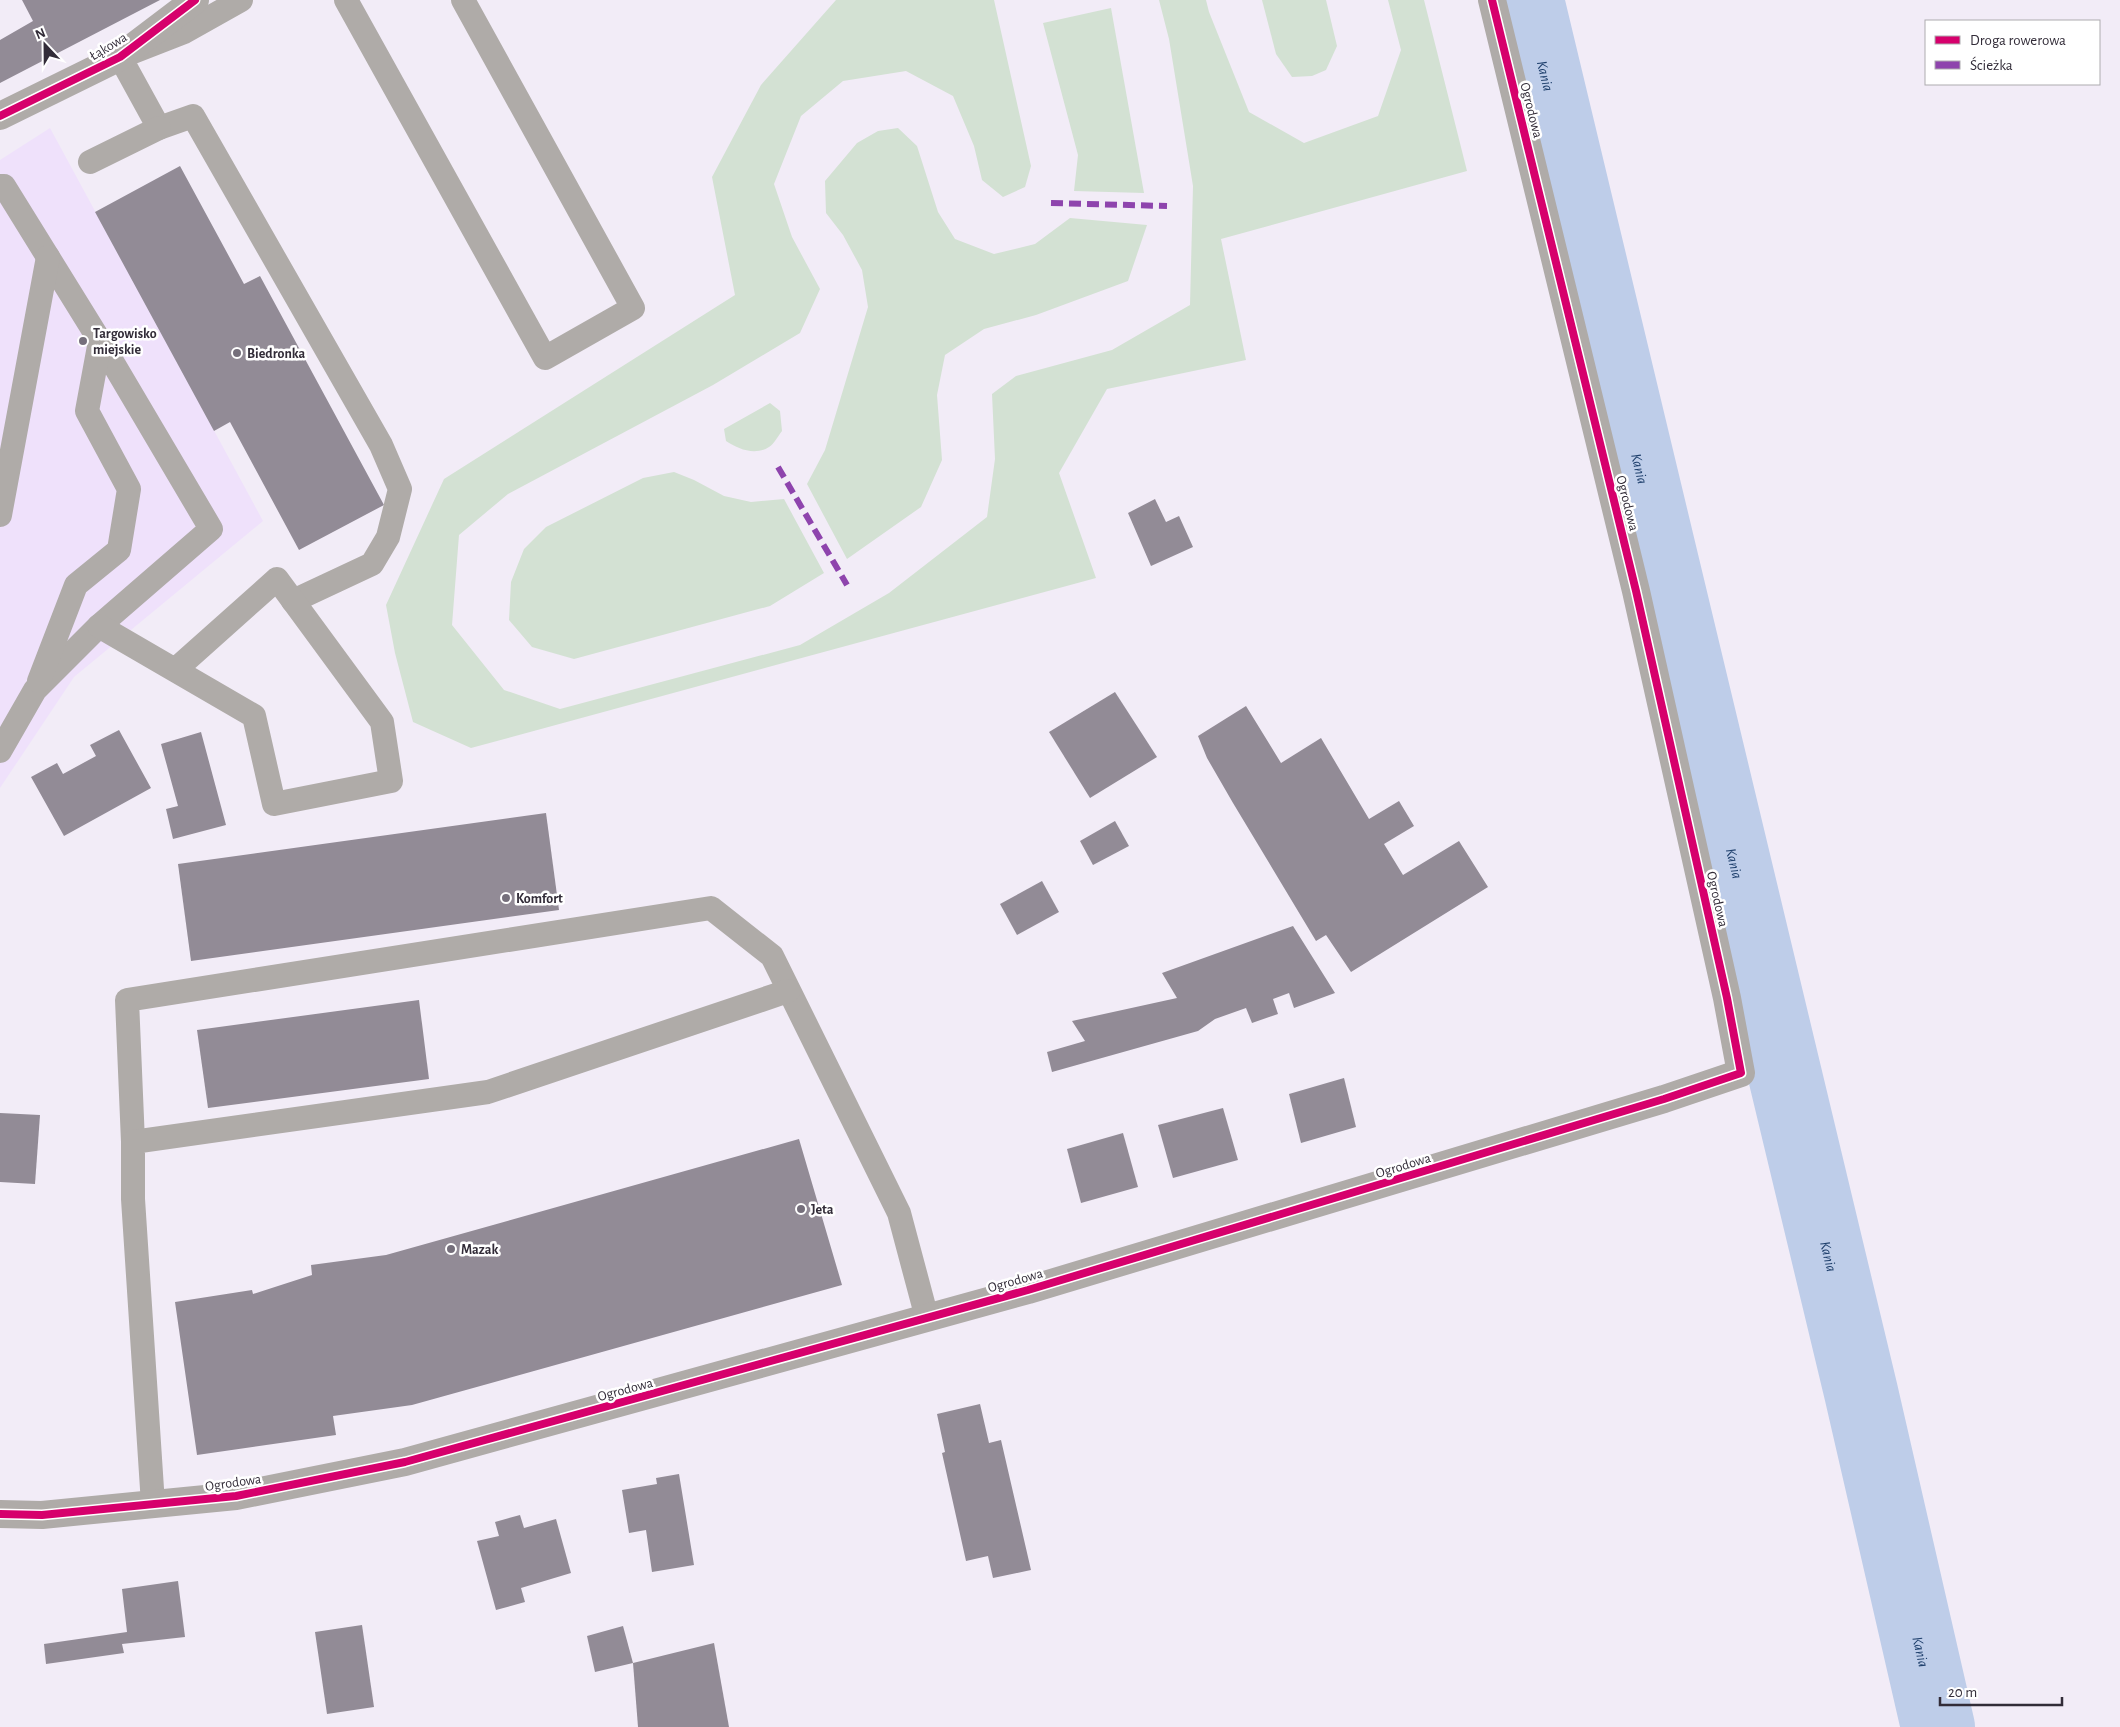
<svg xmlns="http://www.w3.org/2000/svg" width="2120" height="1727" font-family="'Alegreya Sans',sans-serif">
  <rect width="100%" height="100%" fill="#f2ecf7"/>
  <path fill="#efe1fb" d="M50,128L263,521L74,677L0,788V160Z"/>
  <g fill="#d3e1d3">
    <path d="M836,0H994L1031,166L1025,187L1003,197L982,180L974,146L953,96L906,71L843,81L801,116L774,184L792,237L820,289L800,333L713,385L508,494L459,535L452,625L504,690L560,709L800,645L889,593L987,517L995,459L992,394L1016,376L1112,350L1190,305L1193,186L1169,39L1159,0H1206L1209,12L1249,112L1304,143L1378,116L1401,50L1388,0H1424L1467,171L1221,239L1246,360L1107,389L1059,473L1096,578L471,748L413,722L395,653L386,605L444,479L735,295L712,177L761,85Z"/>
    <path d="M1262,0H1326L1337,46L1326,70L1312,76L1292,77L1276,54Z"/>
    <path d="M1111,8L1144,193L1074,191L1078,155L1043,23Z"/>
    <path d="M898,128L917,146L938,212L955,239L994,254L1035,244L1070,218L1147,225L1128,281L1036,315L984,329L945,355L937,395L942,460L921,507L847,559L807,484L825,450L868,307L862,270L843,235L826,213L825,181L857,143L878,131Z"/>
    <path d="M770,403L780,411L782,431C778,436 774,444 769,447C755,456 738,449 726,441L724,429Z"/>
    <path d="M674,472L694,480L724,496L751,502L784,499L824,573L770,606L574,659L532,647L509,620L511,582L524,549L546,527L643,478Z"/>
  </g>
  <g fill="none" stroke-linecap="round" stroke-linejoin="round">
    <path stroke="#becde9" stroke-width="74" id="s1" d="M1527,0L1861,1392L1938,1727"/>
  </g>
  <g fill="#928b96">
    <path d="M22,0H160L0,83V40L33,21Z"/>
    <path d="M180,166L244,284L260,276L384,505L299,550L230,422L214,431L95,212Z"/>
    <path d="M1155,499L1166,522L1179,516L1193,547L1151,566L1128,513Z"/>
    <path d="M1115,692L1157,757L1090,798L1049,732Z"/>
    <path d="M1246,706L1281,763L1321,738L1369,819L1399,801L1414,826L1384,844L1403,875L1459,841L1488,887L1351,972L1326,935L1316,941L1233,803L1207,758L1198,736Z"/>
    <path d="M119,730L151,788L64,836L31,777L57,763L63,774L96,756L90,745Z"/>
    <path d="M201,732L226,825L173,839L166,809L178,806L161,744Z"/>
    <path d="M546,813L559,910L191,961L178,864Z"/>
    <path d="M1115,821L1129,846L1093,865L1080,841Z"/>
    <path d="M1042,881L1059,912L1017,935L1000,904Z"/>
    <path d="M1293,926L1335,993L1294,1008L1289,993L1273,999L1278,1014L1252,1023L1246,1008L1215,1019L1198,1031L1052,1072L1047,1052L1085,1041L1072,1021L1177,998L1162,973Z"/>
    <path d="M419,1000L429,1079L208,1108L197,1030Z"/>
    <path d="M1344,1078L1356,1127L1301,1143L1289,1094Z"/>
    <path d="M1223,1108L1238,1160L1173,1178L1158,1125Z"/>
    <path d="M0,1113L40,1115L35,1184L0,1182Z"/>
    <path d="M1123,1133L1138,1187L1081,1203L1067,1149Z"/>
    <path d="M799,1139L842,1285L412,1405L333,1416L336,1435L197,1455L175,1302L252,1290L253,1294L312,1275L311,1265L386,1255Z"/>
    <path d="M980,1404L989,1443L1001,1440L1031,1570L993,1578L988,1556L966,1561L942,1453L945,1452L937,1414Z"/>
    <path d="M679,1474L694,1565L652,1572L646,1530L629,1533L622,1490L657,1484L656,1478Z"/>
    <path d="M520,1515L524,1528L556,1519L571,1573L521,1588L525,1602L496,1610L477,1541L499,1536L495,1522Z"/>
    <path d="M178,1581L185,1637L122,1644L124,1653L46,1664L44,1644L127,1632L122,1589Z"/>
    <path d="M362,1625L374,1707L327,1714L315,1632Z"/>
    <path d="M623,1626L633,1663L595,1672L587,1636Z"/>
    <path d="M714,1643L729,1727H638L633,1663Z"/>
  </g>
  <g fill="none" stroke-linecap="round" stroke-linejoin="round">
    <g stroke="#afaba8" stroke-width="24">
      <path d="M241,0L184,32L120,57L159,128L193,116L381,445L400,489L388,537L372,564L293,601"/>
      <path d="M346,0L545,358L633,308L463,0"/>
      <path d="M90,162L159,128"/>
      <path d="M0,186H4L100,341L211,529L99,626L35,690L0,751"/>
      <path d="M0,515L48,257"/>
      <path d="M99,626L254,716L274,804L391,781L382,722L277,579L175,670"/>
      <path d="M39,681L76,585L119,550L129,489L87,411L100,341"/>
      <path d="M133,1142L127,1000L711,908L772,956L899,1213L927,1318"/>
      <path d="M153,1504L133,1199V1142L488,1092L788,991"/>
    </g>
    <g stroke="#afaba8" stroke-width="28">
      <path d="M0,116L120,57L195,0"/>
      <path d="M0,1514L42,1515L236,1496L405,1462L1028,1290L1664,1099L1741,1073L1727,998L1636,591L1492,0"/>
    </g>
    <g stroke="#8e44ad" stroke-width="6" stroke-dasharray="12 6" stroke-linecap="butt">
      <path d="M1051,203L1167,206"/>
      <path d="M778,467L847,585"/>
    </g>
    <g stroke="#fff" stroke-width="11">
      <g id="cycleway">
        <path d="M0,116L120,57L195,0"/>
        <path d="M0,1514L42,1515L236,1496L405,1462L1028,1290L1664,1099L1741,1073L1727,998L1636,591L1492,0"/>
      </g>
    </g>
    <use href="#cycleway" stroke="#d6006c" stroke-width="8"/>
  </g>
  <g fill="#756f7b" stroke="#fff" stroke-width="2">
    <circle cx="83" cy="341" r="5"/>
    <circle cx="237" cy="353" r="5"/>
    <circle cx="506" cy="898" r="5"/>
    <circle cx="801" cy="1209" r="5"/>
    <circle cx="451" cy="1249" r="5"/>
  </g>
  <g text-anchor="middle" stroke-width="5" stroke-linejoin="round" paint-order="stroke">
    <g font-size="14" fill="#322c38" stroke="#fff">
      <text transform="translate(108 46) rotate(-31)" y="5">Łąkowa</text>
      <text transform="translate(1532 110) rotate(76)" y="5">Ogrodowa</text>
      <text transform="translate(1628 503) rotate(76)" y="5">Ogrodowa</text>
      <text transform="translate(1718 899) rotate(77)" y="5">Ogrodowa</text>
      <text transform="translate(1403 1165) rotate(-17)" y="5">Ogrodowa</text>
      <text transform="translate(1015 1280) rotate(-16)" y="5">Ogrodowa</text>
      <text transform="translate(625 1389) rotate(-15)" y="5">Ogrodowa</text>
      <text transform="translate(233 1482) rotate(-8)" y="5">Ogrodowa</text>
    </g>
    <g font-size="14" font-weight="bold" fill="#322c38" stroke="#fff" text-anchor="start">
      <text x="93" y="338">Targowisko<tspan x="93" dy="16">miejskie</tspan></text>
      <text x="247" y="358">Biedronka</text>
      <text x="516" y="903">Komfort</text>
      <text x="811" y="1214">Jeta</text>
      <text x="461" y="1254">Mazak</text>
    </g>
    <g font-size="15" font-style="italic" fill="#1e3f6c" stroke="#fff">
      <text dy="5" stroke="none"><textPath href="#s1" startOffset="78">Kania</textPath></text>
      <text dy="5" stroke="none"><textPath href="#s1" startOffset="482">Kania</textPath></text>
      <text dy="5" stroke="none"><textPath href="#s1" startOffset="888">Kania</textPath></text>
      <text dy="5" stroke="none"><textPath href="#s1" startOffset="1292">Kania</textPath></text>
      <text dy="5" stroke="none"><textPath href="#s1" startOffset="1698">Kania</textPath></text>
    </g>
  </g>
  <rect x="1925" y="20" width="175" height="65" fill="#ffffff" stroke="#adabaf"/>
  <rect x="1935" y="36" width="25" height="8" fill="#d6006c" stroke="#adabaf"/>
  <text x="1970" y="45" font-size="15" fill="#322c38">Droga rowerowa</text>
  <rect x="1935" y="61" width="25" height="8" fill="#8e44ad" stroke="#adabaf"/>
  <text x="1970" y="70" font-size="15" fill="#322c38">Ścieżka</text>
  <g transform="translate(45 45) rotate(338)" stroke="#ffffff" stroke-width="4" paint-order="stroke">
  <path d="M0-4L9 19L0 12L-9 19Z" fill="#322c38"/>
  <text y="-8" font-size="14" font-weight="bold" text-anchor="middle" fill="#322c38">N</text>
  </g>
  <path d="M1940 1697v8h122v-8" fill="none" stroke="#322c38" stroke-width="2.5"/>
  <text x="1948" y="1697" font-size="15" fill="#322c38" stroke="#ffffff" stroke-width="4" paint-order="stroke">20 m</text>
</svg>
